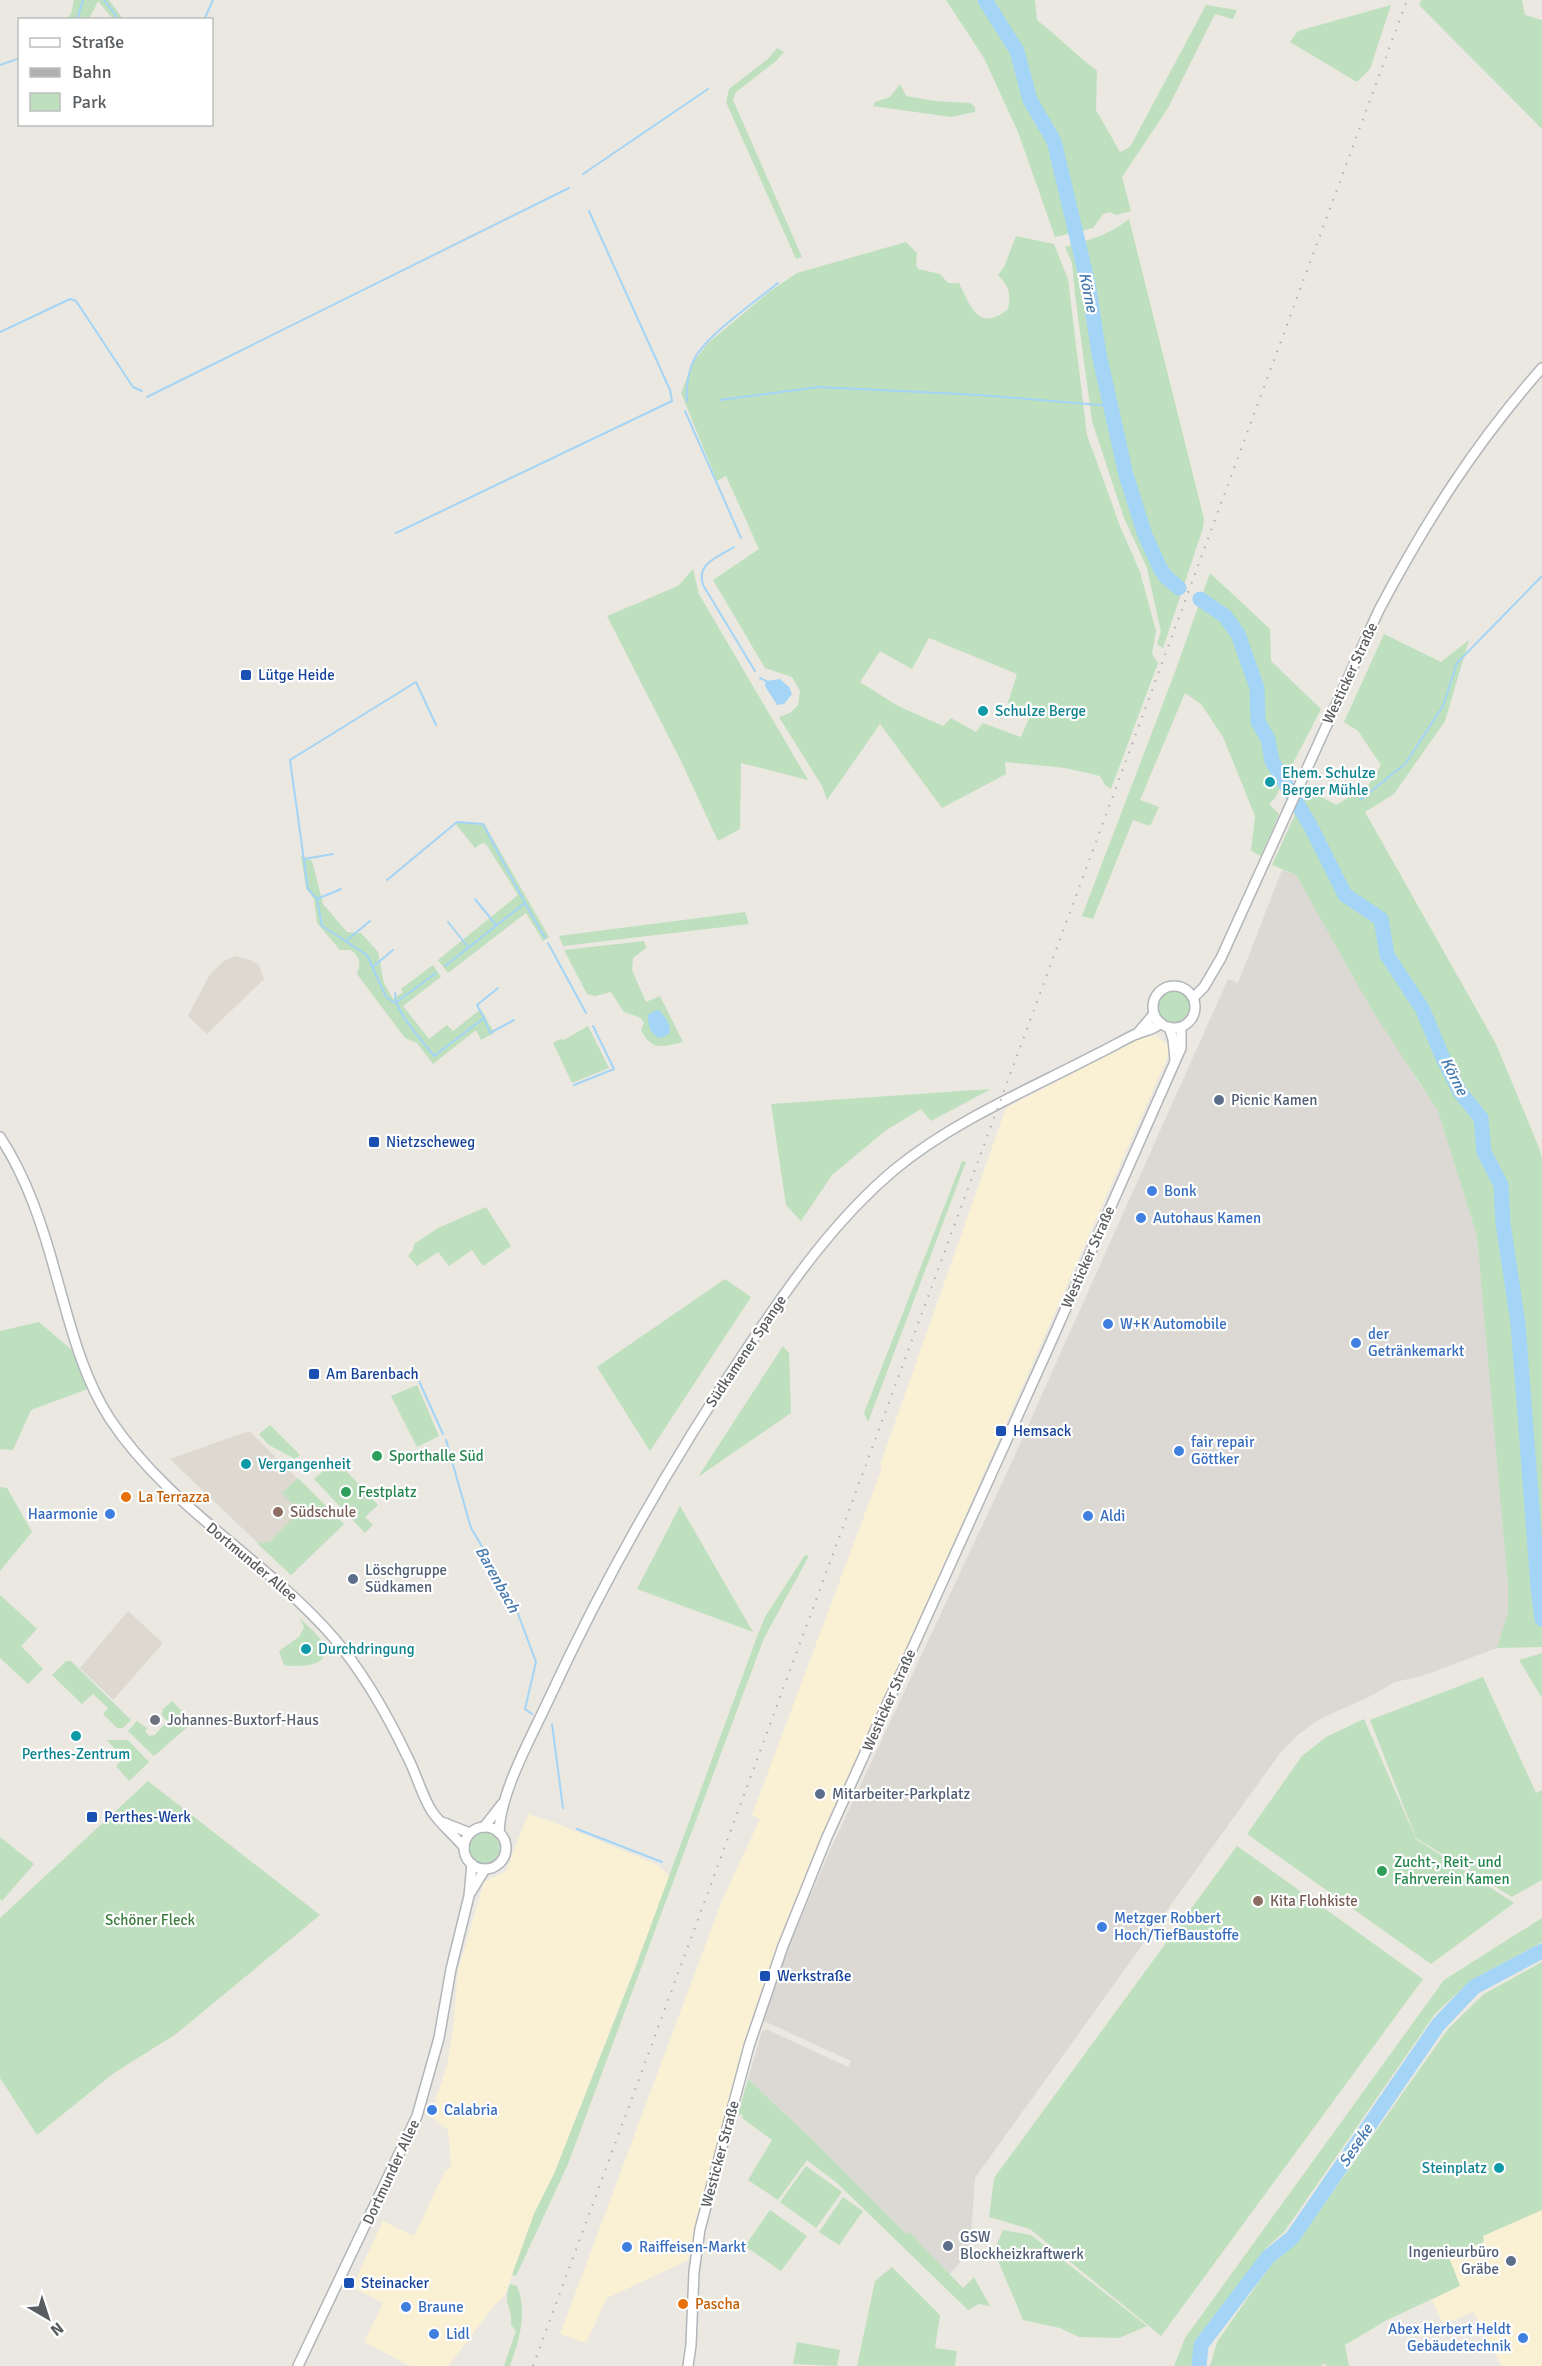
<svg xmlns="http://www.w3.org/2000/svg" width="1542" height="2366" font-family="Signika,sans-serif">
  <rect width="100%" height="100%" fill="#eae8e0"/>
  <g fill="#faf1d5">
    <path d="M1156,1036L1172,1047L875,1720L769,1972L688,2260L607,2298L586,2343L560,2334L723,1898L760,1819L752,1815L882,1468L880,1465L1006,1108L1143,1037Z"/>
    <path d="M528,1814L558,1824L658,1865L670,1877L554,2174L534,2214L505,2295L494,2306L448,2366H410L364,2342L383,2303L352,2287L383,2221L414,2236L445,2171L451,2168L448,2130L430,2116L447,2065L453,2029L458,1971L484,1882L506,1871Z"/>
    <path d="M1542,2210V2366H1501L1474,2312L1443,2324L1432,2300L1460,2285L1448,2257L1483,2242V2236Z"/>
  </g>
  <path fill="#dcd9d4" d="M1282,870L1296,875L1417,1080L1438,1110L1477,1236L1500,1475L1508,1585V1612L1497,1648L1422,1676L1395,1682L1375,1694L1318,1720L1298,1735L1280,1753L975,2178L970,2251L950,2274L909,2233L906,2235L814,2141L748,2079L762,2031L768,2030L848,2067L851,2061L762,2020L780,1966L832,1846L1010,1466L1228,979L1238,983Z"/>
  <g fill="#ddd9d1">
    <path d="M235,956L250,960L259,965L264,979L207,1034L188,1016L210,974L225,960Z"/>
    <path d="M249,1431L344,1524L291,1575L170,1459Z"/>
    <path d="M128,1611L163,1643L113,1700L80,1668Z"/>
  </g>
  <g fill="#bee0be" fill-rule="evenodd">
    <path d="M74,0H109L123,19H113L98,1L89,19H66L71,14Z"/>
    <path d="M946,0H1035L1037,20C1058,36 1076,55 1097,71L1096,110L1120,152L1130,147L1206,5L1237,10L1233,19L1215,14L1168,108L1122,177L1131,211L1116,215L1110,212L1103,214L1093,228L1055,237L1018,132L984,58Z"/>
    <path d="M1421,0H1522L1525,15L1542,20V129L1419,5Z"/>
    <path d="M1391,5L1370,69L1357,82L1290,42L1298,31Z"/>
    <path d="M777,48L784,52L776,61L735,93L733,100L802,257L796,259L726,102L729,89L768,59Z"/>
    <path d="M900,84L906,96L935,101L970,103L975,107V112L951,117L873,106L875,102L890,97Z"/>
    <path d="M1129,219L1204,519L1203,528L1163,648L1157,644L1161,632L1147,568L1124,518L1092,421L1075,294L1072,263L1065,247C1089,240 1109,235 1129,219Z"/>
    <path d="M1016,236L1054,244L1068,279L1087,435L1120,526L1140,572L1156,631L1152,654L1158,663L1111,789L1105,785L1100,776L1065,768L1005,762L1006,774L942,808L880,724L827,800L822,786L779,717L790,713L798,705L800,691L792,677L765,668L713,580L759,549L726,476L717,481L681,393L694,361L707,344L769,292L797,273L906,242L917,253L916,265L918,269L940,274L948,283H959C971,307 979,333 1008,309C1011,293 1009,286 998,275L1004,267ZM929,638L1017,674L1008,703L1030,716L1021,737L983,723L976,732L951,718L943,726L898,706L860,682L880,651L912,669Z"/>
    <path d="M693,569L699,594L808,780L741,763L740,829L718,841L680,759L607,616L678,586Z"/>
    <path d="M1210,573L1270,629L1271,661L1321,709L1275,798L1269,804L1279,814L1261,856L1251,851L1255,816L1223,737L1201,704L1185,693L1140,800L1159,807L1150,826L1133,820L1093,919L1082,916L1175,672Z"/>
    <path d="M1384,634L1441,662L1469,640L1445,721L1394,794L1365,812L1496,1044L1540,1150L1542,1161V1647L1497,1648L1508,1612V1585L1477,1236L1438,1111L1372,1010L1296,875L1272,865L1309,784L1318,795L1336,805L1368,786L1381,765L1358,731L1344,722Z"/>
    <path d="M457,822L485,825L549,937L543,941L526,913L448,973L438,960L518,895L486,844L482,843L475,848L455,823Z"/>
    <path d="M301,856L312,861L323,904L347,932L361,933L378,952L384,983L393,999L403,992L401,989L433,965L441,977L403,1006L429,1039L447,1025L453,1031L481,1009L494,1033L481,1040L476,1030L433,1064L417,1043L405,1038L357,974C361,962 360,957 351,950H340L317,923L314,899L306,888Z"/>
    <path d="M745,912L749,924L563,946L559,936Z"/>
    <path d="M644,941L646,948L633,958L632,970L646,1002L660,996L683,1042C662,1047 652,1051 641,1030L644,1023L641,1018L624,1012L611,992L595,996L587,994L564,950Z"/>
    <circle cx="1174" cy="1007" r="16"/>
    <path d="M588,1026L609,1068L572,1083L553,1043L561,1039L564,1040Z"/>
    <path d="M991,1089L931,1121L921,1109L885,1131L832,1175L801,1221L786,1205L771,1104Z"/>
    <path d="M962,1161L966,1162L868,1422L864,1413Z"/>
    <path d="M486,1207L511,1246L483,1266L472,1250L449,1266L438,1252L417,1266L408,1256L413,1250L414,1244L438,1228Z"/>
    <path d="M725,1279L751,1297L650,1451L597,1367Z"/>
    <path d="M39,1322L73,1351L88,1389L31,1410L13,1450L0,1449V1331Z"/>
    <path d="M783,1346L789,1353L791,1413L698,1477Z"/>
    <path d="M417,1385L439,1436L417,1447L391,1396Z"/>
    <path d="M270,1425L300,1455L295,1459L269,1445L259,1434Z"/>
    <path d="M336,1460L378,1505L365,1517L373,1525L365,1533L314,1479Z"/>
    <path d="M298,1478L344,1524L291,1575L257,1543L270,1542L299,1511L282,1493Z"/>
    <path d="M0,1487L7,1488L32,1532L0,1571Z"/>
    <path d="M680,1506L753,1632L637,1589Z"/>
    <path d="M805,1555L809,1556L764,1638L568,2164L516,2276L512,2275L534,2214L554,2174L636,1966L758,1634L765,1617Z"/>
    <path d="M0,1595L37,1629L21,1646L43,1669L28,1684L0,1658Z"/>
    <path d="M299,1617C307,1626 321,1636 324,1647C331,1668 295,1667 284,1665L279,1651L299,1637L304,1627Z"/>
    <path d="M1542,1653V1698L1519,1660Z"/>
    <path d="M66,1661H71L131,1720L123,1728H117L103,1714L108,1708L93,1694L82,1704L52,1675Z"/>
    <path d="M1483,1677L1536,1793L1542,1790V1880L1512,1897L1416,1838L1370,1720Z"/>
    <path d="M172,1701L193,1722L154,1756L128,1731L137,1721L147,1728L145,1731L149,1736L155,1735L167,1721L161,1714L163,1712L162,1710Z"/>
    <path d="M1364,1719L1416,1839L1514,1903L1431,1964L1247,1834L1302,1756L1326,1737Z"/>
    <path d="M107,1740H128L149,1762L129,1781L116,1766L123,1758Z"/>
    <path d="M148,1781L320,1915L176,2034L114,2073L37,2135L0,2078V1918Z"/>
    <circle cx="485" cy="1848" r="16"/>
    <path d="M0,1837L34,1864L2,1901L0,1899Z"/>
    <path d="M1237,1846L1423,1979L1161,2336L1030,2229L989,2217L994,2178Z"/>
    <path d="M1542,1918V1942L1470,1981L1435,2014L1284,2232L1266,2248L1195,2344L1192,2366H1174L1185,2338L1444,1980Z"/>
    <path d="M1542,1962V2210L1483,2236L1484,2242L1449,2257L1460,2286L1387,2320L1345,2345L1349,2366H1326L1325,2363L1320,2366H1210L1217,2342L1275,2259L1299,2240L1448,2029L1484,1994Z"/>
    <path d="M748,2079L814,2141L906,2234L909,2232L963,2288L974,2277L990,2306L979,2304L968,2310L837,2183L807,2160L778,2200L748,2180L772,2140L742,2118L743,2115L738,2114Z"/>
    <path d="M806,2166L842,2192L816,2228L780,2202Z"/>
    <path d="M843,2197L863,2211L839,2245L819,2232Z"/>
    <path d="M770,2210L807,2236L781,2271L745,2246Z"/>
    <path d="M1003,2230L1031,2235L1147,2326L1119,2338L1079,2337L1060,2328L1023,2320L994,2251Z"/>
    <path d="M892,2267L940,2315L935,2348L957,2351L955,2366H857L875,2281Z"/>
    <path d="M510,2284L517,2286C528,2313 519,2340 510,2366H504L516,2331L511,2325C513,2308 502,2304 510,2284Z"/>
    <path d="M797,2342L840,2350L837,2366L793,2364Z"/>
  </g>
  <g fill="#a4d4f6">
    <path d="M780,679L789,687L792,694L784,704L777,705L765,686L766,681Z"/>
    <path d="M656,1010L660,1011C665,1018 672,1025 669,1034L661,1038C650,1036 648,1025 648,1015Z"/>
  </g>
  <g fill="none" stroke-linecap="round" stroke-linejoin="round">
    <g stroke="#a4d4f6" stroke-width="2">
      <path d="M104,0L119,20"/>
      <path d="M77,20L83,0"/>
      <path d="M204,20L213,0"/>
      <path d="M0,65L20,58"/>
      <path d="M583,174L708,89"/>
      <path d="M0,332L70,299L76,301L133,387L142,391"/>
      <path d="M147,397L569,188"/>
      <path d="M720,400L818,387L980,395L1111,406"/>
      <path d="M687,401C686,386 688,370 696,356C710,333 756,301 778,283"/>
      <path d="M685,411L741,538"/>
      <path d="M396,533L672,401L670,390L589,211"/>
      <path d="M734,547C718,557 696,563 703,585L755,671"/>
      <path d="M760,678L766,681"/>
      <path d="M1360,800L1405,764L1443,706L1457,663L1542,576"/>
      <path d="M304,859L333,854"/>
      <path d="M387,880L457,822L483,824L525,903"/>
      <path d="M317,899L341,889"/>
      <path d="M475,899L496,925"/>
      <path d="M448,922L468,947"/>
      <path d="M347,940L370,921"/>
      <path d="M548,943L586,1013"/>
      <path d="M374,966L393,950"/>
      <path d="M445,966L525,903L545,938"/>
      <path d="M436,973L395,1003L386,997L367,955L322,926L317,899L308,889L290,760L416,682L436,725"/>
      <path d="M395,993C395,1013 422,1040 434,1056L484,1018L477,1005L498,988"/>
      <path d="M484,1018L490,1033L514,1020"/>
      <path d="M574,1085L614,1069L593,1026"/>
      <path d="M419,1381L443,1434"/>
      <path d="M446,1440L471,1528L492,1563L517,1611L536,1662L525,1709L532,1714"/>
      <path d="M552,1724L563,1808"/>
      <path d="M577,1829L662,1862"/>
    </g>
    <g stroke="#a4d4f6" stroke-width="15">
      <path d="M985,0L1017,51L1030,100L1054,141L1089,288L1099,354L1126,475L1145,535L1160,568L1166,577L1179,588"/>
      <path d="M1200,599L1225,616L1238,634L1257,688L1258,722L1268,739L1272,761L1310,825L1345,895L1381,919L1387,955L1423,1010L1442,1056L1460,1092L1481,1118L1484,1152L1501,1185L1503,1223L1518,1323L1538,1587L1542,1619"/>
      <path d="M1199,2366L1201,2345L1268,2257L1292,2238L1438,2025L1474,1987L1542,1951"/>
    </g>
    <g stroke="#b2b5b9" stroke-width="12">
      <g id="secondary">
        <circle cx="1174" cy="1007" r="21"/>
        <path d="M1194,997L1204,987L1221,958L1379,610C1426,521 1475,444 1542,368"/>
        <path d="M1169,1027L1173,1039L1175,1060"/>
        <path d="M1137,1034L1154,1014"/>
        <path d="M0,1137C27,1178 43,1227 56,1275C70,1324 82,1376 110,1419C168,1507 264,1558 333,1637C364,1673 387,1714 407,1756C416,1773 421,1793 431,1810C440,1824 453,1834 464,1847"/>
        <path d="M442,1822L470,1833"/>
        <path d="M484,1827L502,1804"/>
        <circle cx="485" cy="1848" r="21"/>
        <path d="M499,1833C500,1792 531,1738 548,1701C606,1575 674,1456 752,1341C793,1280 837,1218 894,1170C953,1121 1030,1089 1097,1054C1110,1048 1123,1040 1136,1034C1145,1031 1153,1030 1161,1023"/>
        <path d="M471,1892L485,1869"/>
        <path d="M298,2366L417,2116L439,2038L451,1969L469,1896L472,1864"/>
        <path d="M688,2366L691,2345L694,2272L700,2229L749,2046L783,1946L827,1837L1047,1351L1181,1048V1027"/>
      </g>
    </g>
    <use href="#secondary" stroke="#fff" stroke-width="9"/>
    <path stroke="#b0b1b1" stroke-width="2" stroke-dasharray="1.5 8" stroke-linecap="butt" d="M533,2366L1407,0"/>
  </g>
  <g fill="#1a4fb4" stroke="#fff" stroke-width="2">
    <rect x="240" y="669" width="12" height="12" rx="3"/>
    <rect x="368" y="1136" width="12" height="12" rx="3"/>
    <rect x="308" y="1368" width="12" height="12" rx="3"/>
    <rect x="995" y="1425" width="12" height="12" rx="3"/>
    <rect x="86" y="1811" width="12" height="12" rx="3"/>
    <rect x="759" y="1970" width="12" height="12" rx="3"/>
    <rect x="343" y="2277" width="12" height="12" rx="3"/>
  </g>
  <g fill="#0f9aa8" stroke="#fff" stroke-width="2">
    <circle cx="983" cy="711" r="6"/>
    <circle cx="1270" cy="782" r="6"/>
    <circle cx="246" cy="1464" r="6"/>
    <circle cx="306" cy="1649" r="6"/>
    <circle cx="76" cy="1736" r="6"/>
    <circle cx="1499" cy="2168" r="6"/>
  </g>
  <g fill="#5c6f8a" stroke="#fff" stroke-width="2">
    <circle cx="1219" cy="1100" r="6"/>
    <circle cx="353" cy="1579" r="6"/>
    <circle cx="820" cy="1794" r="6"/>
    <circle cx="948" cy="2246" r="6"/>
    <circle cx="1511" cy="2261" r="6"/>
  </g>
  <g fill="#3f7fe0" stroke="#fff" stroke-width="2">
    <circle cx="1152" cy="1191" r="6"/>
    <circle cx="1141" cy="1218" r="6"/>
    <circle cx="1108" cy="1324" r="6"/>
    <circle cx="1356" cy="1343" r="6"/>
    <circle cx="1179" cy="1451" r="6"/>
    <circle cx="110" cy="1514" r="6"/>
    <circle cx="1088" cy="1516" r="6"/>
    <circle cx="1102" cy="1927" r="6"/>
    <circle cx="432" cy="2110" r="6"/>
    <circle cx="627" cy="2247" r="6"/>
    <circle cx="406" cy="2307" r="6"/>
    <circle cx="434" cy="2334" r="6"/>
    <circle cx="1523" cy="2338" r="6"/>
  </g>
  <g fill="#2e9e5b" stroke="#fff" stroke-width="2">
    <circle cx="377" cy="1456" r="6"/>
    <circle cx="346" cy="1492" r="6"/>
    <circle cx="1382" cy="1871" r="6"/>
  </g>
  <g fill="#e8710a" stroke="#fff" stroke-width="2">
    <circle cx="126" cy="1497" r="6"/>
    <circle cx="683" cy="2304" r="6"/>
  </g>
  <g fill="#8d6e63" stroke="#fff" stroke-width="2">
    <circle cx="278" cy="1512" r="6"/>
    <circle cx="1258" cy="1901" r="6"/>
  </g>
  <circle fill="#6b7280" stroke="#fff" stroke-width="2" cx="155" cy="1720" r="6"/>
  <g text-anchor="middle" stroke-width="4.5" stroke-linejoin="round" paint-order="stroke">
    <g font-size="15" fill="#595c5f" stroke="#fff">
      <text transform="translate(1350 673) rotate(-65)" y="5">Westicker Straße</text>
      <text transform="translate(1088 1257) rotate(-66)" y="5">Westicker Straße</text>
      <text transform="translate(746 1351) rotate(-56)" y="5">Südkamener Spange</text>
      <text transform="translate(252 1562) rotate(40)" y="5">Dortmunder Allee</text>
      <text transform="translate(889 1700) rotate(-66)" y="5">Westicker Straße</text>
      <text transform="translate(720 2154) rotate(-75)" y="5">Westicker Straße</text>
      <text transform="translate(391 2172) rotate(-65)" y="5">Dortmunder Allee</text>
    </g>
    <g font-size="15" fill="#164399" stroke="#fff" text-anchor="start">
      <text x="258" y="680">Lütge Heide</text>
      <text x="386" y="1147">Nietzscheweg</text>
      <text x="326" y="1379">Am Barenbach</text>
      <text x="1013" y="1436">Hemsack</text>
      <text x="104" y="1822">Perthes-Werk</text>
      <text x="777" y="1981">Werkstraße</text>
      <text x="361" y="2288">Steinacker</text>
    </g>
    <g font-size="15" fill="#0d838f" stroke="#fff" text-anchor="start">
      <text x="995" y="716">Schulze Berge</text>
      <text x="1282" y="778">Ehem. Schulze<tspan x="1282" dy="17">Berger Mühle</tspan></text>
      <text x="258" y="1469">Vergangenheit</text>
      <text x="318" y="1654">Durchdringung</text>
      <text x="76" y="1759" text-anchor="middle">Perthes-Zentrum</text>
      <text x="1487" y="2173" text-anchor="end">Steinplatz</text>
    </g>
    <g font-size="15" fill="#4e5e75" stroke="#fff" text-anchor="start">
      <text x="1231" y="1105">Picnic Kamen</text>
      <text x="365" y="1575">Löschgruppe<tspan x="365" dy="17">Südkamen</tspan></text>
      <text x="832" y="1799">Mitarbeiter-Parkplatz</text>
      <text x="960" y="2242">GSW<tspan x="960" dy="17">Blockheizkraftwerk</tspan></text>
      <text x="1499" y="2257" text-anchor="end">Ingenieurbüro<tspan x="1499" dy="17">Gräbe</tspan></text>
    </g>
    <g font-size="15" fill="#366cbe" stroke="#fff" text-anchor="start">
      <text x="1164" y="1196">Bonk</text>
      <text x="1153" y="1223">Autohaus Kamen</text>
      <text x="1120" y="1329">W+K Automobile</text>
      <text x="1368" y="1339">der<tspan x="1368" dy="17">Getränkemarkt</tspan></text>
      <text x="1191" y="1447">fair repair<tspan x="1191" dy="17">Göttker</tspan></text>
      <text x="98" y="1519" text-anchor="end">Haarmonie</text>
      <text x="1100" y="1521">Aldi</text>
      <text x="1114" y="1923">Metzger Robbert<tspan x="1114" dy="17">Hoch/TiefBaustoffe</tspan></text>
      <text x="444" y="2115">Calabria</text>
      <text x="639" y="2252">Raiffeisen-Markt</text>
      <text x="418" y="2312">Braune</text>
      <text x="1511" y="2334" text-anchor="end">Abex Herbert Heldt<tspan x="1511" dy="17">Gebäudetechnik</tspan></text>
      <text x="446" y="2339">Lidl</text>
    </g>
    <g font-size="15" fill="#27864d" stroke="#fff" text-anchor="start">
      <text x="389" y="1461">Sporthalle Süd</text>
      <text x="358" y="1497">Festplatz</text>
      <text x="1394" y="1867">Zucht-, Reit- und<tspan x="1394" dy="17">Fahrverein Kamen</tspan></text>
    </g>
    <g font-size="15" fill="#c56008" stroke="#fff" text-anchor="start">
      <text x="138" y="1502">La Terrazza</text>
      <text x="695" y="2309">Pascha</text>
    </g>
    <g font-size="15" fill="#785e54" stroke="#fff" text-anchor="start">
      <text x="290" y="1517">Südschule</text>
      <text x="1270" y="1906">Kita Flohkiste</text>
    </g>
    <g font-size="15" fill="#5b616d" stroke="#fff" text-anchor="start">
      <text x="167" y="1725">Johannes-Buxtorf-Haus</text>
    </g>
    <g font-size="15" fill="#3b7c3d" stroke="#fff">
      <text x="150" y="1925">Schöner Fleck</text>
    </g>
    <g font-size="16" font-style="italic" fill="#477aae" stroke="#fff">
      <text transform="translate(1089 292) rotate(78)" y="6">Körne</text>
      <text transform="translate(1455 1076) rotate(63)" y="6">Körne</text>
      <text transform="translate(498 1579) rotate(61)" y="6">Barenbach</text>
      <text transform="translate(1355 2145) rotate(-56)" y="6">Seseke</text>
    </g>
  </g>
  <rect x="18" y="18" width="195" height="108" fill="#ffffff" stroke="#bdbebf" stroke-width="1.5"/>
  <rect x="30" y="38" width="30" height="9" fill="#ffffff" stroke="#bdbebf" stroke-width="1.5"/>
  <text x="72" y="48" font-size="18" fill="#595c5f">Straße</text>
  <rect x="30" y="68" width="30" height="9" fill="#b0b1b1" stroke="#bdbebf" stroke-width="1.5"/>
  <text x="72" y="78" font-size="18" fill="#595c5f">Bahn</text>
  <rect x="30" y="93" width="30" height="18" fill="#bee0be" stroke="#bdbebf" stroke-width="1.5"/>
  <text x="72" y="108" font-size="18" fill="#595c5f">Park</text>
  <g transform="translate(48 2318) rotate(141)" stroke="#ffffff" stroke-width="4.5" paint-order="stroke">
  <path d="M0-4.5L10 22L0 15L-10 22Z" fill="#595c5f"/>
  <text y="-9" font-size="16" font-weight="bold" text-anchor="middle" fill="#595c5f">N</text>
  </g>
</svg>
